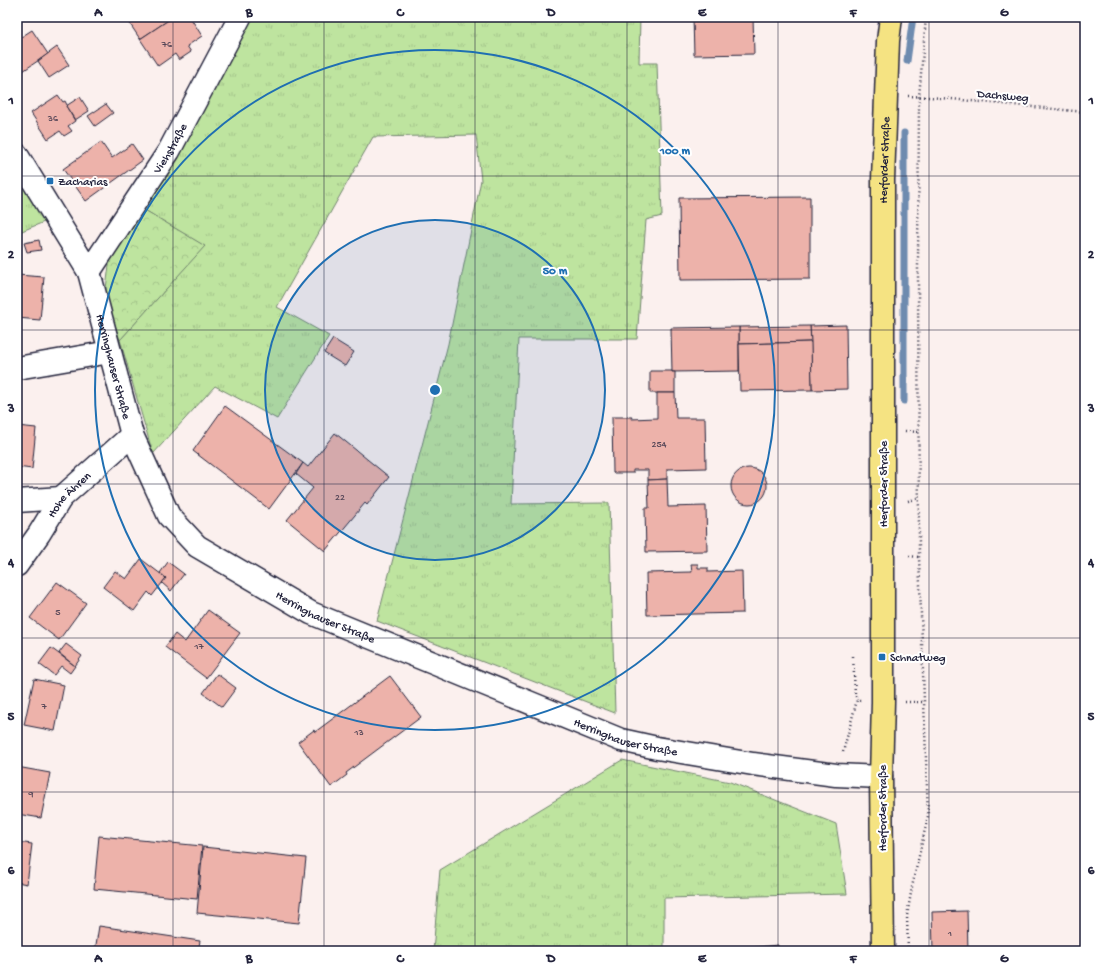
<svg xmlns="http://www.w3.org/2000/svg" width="1102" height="968" font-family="'Gochi Hand',sans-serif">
  <defs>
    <pattern id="grass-tufts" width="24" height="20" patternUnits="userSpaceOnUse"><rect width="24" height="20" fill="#bee49f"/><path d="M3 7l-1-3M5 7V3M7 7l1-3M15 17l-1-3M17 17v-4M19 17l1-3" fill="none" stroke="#a3c38a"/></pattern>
    <pattern id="forest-crowns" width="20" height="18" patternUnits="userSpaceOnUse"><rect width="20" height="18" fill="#bee49f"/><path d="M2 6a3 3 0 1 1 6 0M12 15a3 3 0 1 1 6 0" fill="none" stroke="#a3c38a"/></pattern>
  </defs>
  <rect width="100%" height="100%" fill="#fbf0ee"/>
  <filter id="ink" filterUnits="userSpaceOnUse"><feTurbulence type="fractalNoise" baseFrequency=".025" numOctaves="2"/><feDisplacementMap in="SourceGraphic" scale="8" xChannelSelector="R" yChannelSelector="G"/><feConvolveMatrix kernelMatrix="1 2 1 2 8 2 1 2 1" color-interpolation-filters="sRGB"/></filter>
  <g filter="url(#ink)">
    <g fill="url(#grass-tufts)" stroke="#70836d">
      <path d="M251,17H640L639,63H657L662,216L646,220L637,339H519L511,504L609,503L615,713L377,621L448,344L481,180L476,135L373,137L277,307L329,336L277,419L215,386L153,454L120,340L204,246L143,209L202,113Z"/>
      <path d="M17,174L49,220L17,233Z"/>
      <path d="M622,760L730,782L836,824L847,894L664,898V951H433L440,870Z"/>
    </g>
    <path fill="url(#forest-crowns)" stroke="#70836d" d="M143,209L205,246L120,340L105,296L111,250Z"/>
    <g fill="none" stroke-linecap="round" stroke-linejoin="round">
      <g stroke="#6e8baf" stroke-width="7">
        <path d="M907,61L913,17"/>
        <path d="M904,133V401"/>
      </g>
    </g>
    <g fill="#edb2aa" stroke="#22223b">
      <path d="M140,17H169L170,19L140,39L130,24Z"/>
      <path d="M173,17H190L202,36L187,46L191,52L179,60L175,54L158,66L140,39Z"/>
      <path d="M693,17H753L754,54L694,55Z"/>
      <path d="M32,30L48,54L17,75V37L18,39Z"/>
      <path d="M57,47L69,65L49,78L38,61Z"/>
      <path d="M58,95L63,102L65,101L67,105L66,106L75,121L68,126L72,131L64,136L60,131L48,139L31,113Z"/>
      <path d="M80,97L89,111L75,120L66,106Z"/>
      <path d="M106,104L113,113L95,126L88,116Z"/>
      <path d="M101,142L112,158L132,144L143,160L86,201L63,169Z"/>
      <path d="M810,197V279L680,280L679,198Z"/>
      <path d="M39,240L41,250L27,252L24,243Z"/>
      <path d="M17,275L44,277L40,320L17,318Z"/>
      <path d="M846,325L847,389L812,390L810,326Z"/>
      <path d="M810,326L811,342L739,344V327Z"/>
      <path d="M739,327V371L672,372L671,328Z"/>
      <path d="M333,339L354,352L345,366L324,353Z"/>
      <path d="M811,342L812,390L740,391L739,344Z"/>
      <path d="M650,371H672V372H675V393H650Z"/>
      <path d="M657,393H675L676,418H705L706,468L667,469V479L648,480V470H633V473H613L612,417H632L631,419L657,418Z"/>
      <path d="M225,406L303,463L269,509L193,451Z"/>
      <path d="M17,426L36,428L32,469L17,467Z"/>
      <path d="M335,433L389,477L367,505L365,503L325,551L287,520L313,488L296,474L303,463L308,467Z"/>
      <circle cx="749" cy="486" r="18"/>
      <path d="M667,479L668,507L706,506L707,551L646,552L645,508H649L648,480Z"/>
      <path d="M141,559L166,578L152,596L148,592L134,611L103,587L115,571L126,579Z"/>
      <path d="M168,562L184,574L171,591L162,583L166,578L160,573Z"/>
      <path d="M691,564H698V568H708V572L742,571L743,613L647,615L646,573L692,572Z"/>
      <path d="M57,582L86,603L59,640L30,618Z"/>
      <path d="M208,610L240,633L206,678L165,647L175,634L185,642Z"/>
      <path d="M66,644L82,656L75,666L59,653Z"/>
      <path d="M51,648L75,666L70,673L61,666L54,675L39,664Z"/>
      <path d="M217,674L236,688L222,707L203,693Z"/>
      <path d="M390,676L421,717L346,773L347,775L331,787L298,742L314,730L315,732Z"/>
      <path d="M34,679L64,685L55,731L24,725Z"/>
      <path d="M17,767L50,773L41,818L17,814Z"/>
      <path d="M99,836L202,846L197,899L94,889Z"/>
      <path d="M17,842L32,844L27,884L17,882Z"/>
      <path d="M203,847L306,858L299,923L197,913Z"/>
      <path d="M967,911L968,951H933L932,912Z"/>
      <path d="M99,926L200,941L198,951H95Z"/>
      <path d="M778,945V951H719Z"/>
    </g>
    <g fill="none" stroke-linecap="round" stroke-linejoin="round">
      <g stroke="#22223b" stroke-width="25">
        <g id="minor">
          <path id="s1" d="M17,155L89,272L132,435L169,516L197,546L311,613L621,740L657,748L753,764L836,775L881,777"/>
          <path id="s2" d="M89,272L169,151L240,17"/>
          <path d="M17,368L110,352"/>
          <path d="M17,501L61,498"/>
          <path id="s3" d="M17,565L39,534L61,498L132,435"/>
        </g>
      </g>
      <g stroke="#22223b" stroke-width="25">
        <g id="major">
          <path id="s4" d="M883,951L881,777L883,702V180L888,41L891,17"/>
        </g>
      </g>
      <g stroke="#22223b" stroke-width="2.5" stroke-dasharray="1 3" stroke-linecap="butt">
        <path d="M908,96L930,97L1085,112"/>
        <path d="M905,431L918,432"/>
        <path d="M908,501L919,498"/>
        <path d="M909,556L919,557"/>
        <path d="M853,656L855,693L857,700"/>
        <path d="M905,702H924"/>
        <path d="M843,752L857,700H862"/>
        <path d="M908,951L907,916L912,887L928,816L919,557L918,268L919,97L926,17"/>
      </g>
      <use href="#minor" stroke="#fff" stroke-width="22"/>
      <use href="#major" stroke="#f5e382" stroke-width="22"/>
    </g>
  </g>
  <path fill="none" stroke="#22223b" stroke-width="1" stroke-opacity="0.55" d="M173,17V951M324,17V951M475,17V951M627,17V951M778,17V951M929,17V951M17,176H1085M17,330H1085M17,484H1085M17,638H1085M17,792H1085"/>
  <circle cx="435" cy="390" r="170" fill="#1f6fb2" fill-opacity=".12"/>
  <g fill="none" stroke="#1f6fb2" stroke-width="2">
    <circle cx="435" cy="390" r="170"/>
    <circle cx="435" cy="390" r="340"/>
  </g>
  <g fill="#1f6fb2" stroke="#fff" stroke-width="1.5">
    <rect x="46" y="177" width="8" height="8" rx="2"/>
    <rect x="878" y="653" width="8" height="8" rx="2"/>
  </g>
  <g text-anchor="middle" stroke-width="4" stroke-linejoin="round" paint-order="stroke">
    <g font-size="10" fill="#554657">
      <text x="167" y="47">76</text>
      <text x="53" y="121">36</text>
      <text x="659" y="447">254</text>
      <text x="340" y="500">22</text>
      <text x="58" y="615">5</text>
      <text x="199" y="649">17</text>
      <text x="44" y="709">7</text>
      <text x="359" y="735">13</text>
      <text x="31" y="797">9</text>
      <text x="950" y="936">1</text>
    </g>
    <g font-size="12" fill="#22223b" stroke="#fff">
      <text transform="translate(1003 95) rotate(5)" y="4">Dachsweg</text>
      <text dy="4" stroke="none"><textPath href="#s2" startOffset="148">Viehstraße</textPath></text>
      <text dy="4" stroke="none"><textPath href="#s4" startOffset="791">Herforder Straße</textPath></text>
      <text dy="4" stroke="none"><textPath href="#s1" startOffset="235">Herringhauser Straße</textPath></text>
      <text transform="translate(883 484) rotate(-90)" y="4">Herforder Straße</text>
      <text dy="4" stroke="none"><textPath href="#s3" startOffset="88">Hohe Ähren</textPath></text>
      <text dy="4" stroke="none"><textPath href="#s1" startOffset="583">Herringhauser Straße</textPath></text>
      <text dy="4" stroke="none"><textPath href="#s1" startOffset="907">Herringhauser Straße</textPath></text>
      <text transform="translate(882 808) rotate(-90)" y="4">Herforder Straße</text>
    </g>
    <g font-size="12" fill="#22223b" stroke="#fff" text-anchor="start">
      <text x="58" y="185">Zacharias</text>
      <text x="890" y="661">Schnatweg</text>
    </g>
  </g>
  <circle cx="435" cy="390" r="6" fill="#1f6fb2" stroke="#fff" stroke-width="2"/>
  <g font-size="12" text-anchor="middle" font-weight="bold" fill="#1f6fb2" stroke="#fff" stroke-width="4" stroke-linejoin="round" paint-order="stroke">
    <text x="675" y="154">100 m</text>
    <text x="555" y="274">50 m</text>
  </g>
  <rect width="1102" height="968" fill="none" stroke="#fff" stroke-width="44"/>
  <rect x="22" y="22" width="1058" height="924" fill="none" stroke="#22223b" stroke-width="1.5"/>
  <g font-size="13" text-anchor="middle" font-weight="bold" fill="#22223b">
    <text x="98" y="16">A</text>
    <text x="249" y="16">B</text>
    <text x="400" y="16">C</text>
    <text x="551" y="16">D</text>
    <text x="702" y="16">E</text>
    <text x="853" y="16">F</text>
    <text x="1004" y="16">G</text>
    <text x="11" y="104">1</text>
    <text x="1091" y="104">1</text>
    <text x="11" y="258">2</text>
    <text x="1091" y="258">2</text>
    <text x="11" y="412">3</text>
    <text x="1091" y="412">3</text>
    <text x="11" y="566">4</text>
    <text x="1091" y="566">4</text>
    <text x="11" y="720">5</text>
    <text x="1091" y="720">5</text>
    <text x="11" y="874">6</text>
    <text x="1091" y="874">6</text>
    <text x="98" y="962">A</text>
    <text x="249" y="962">B</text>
    <text x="400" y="962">C</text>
    <text x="551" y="962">D</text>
    <text x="702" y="962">E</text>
    <text x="853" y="962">F</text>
    <text x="1004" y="962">G</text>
  </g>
</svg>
